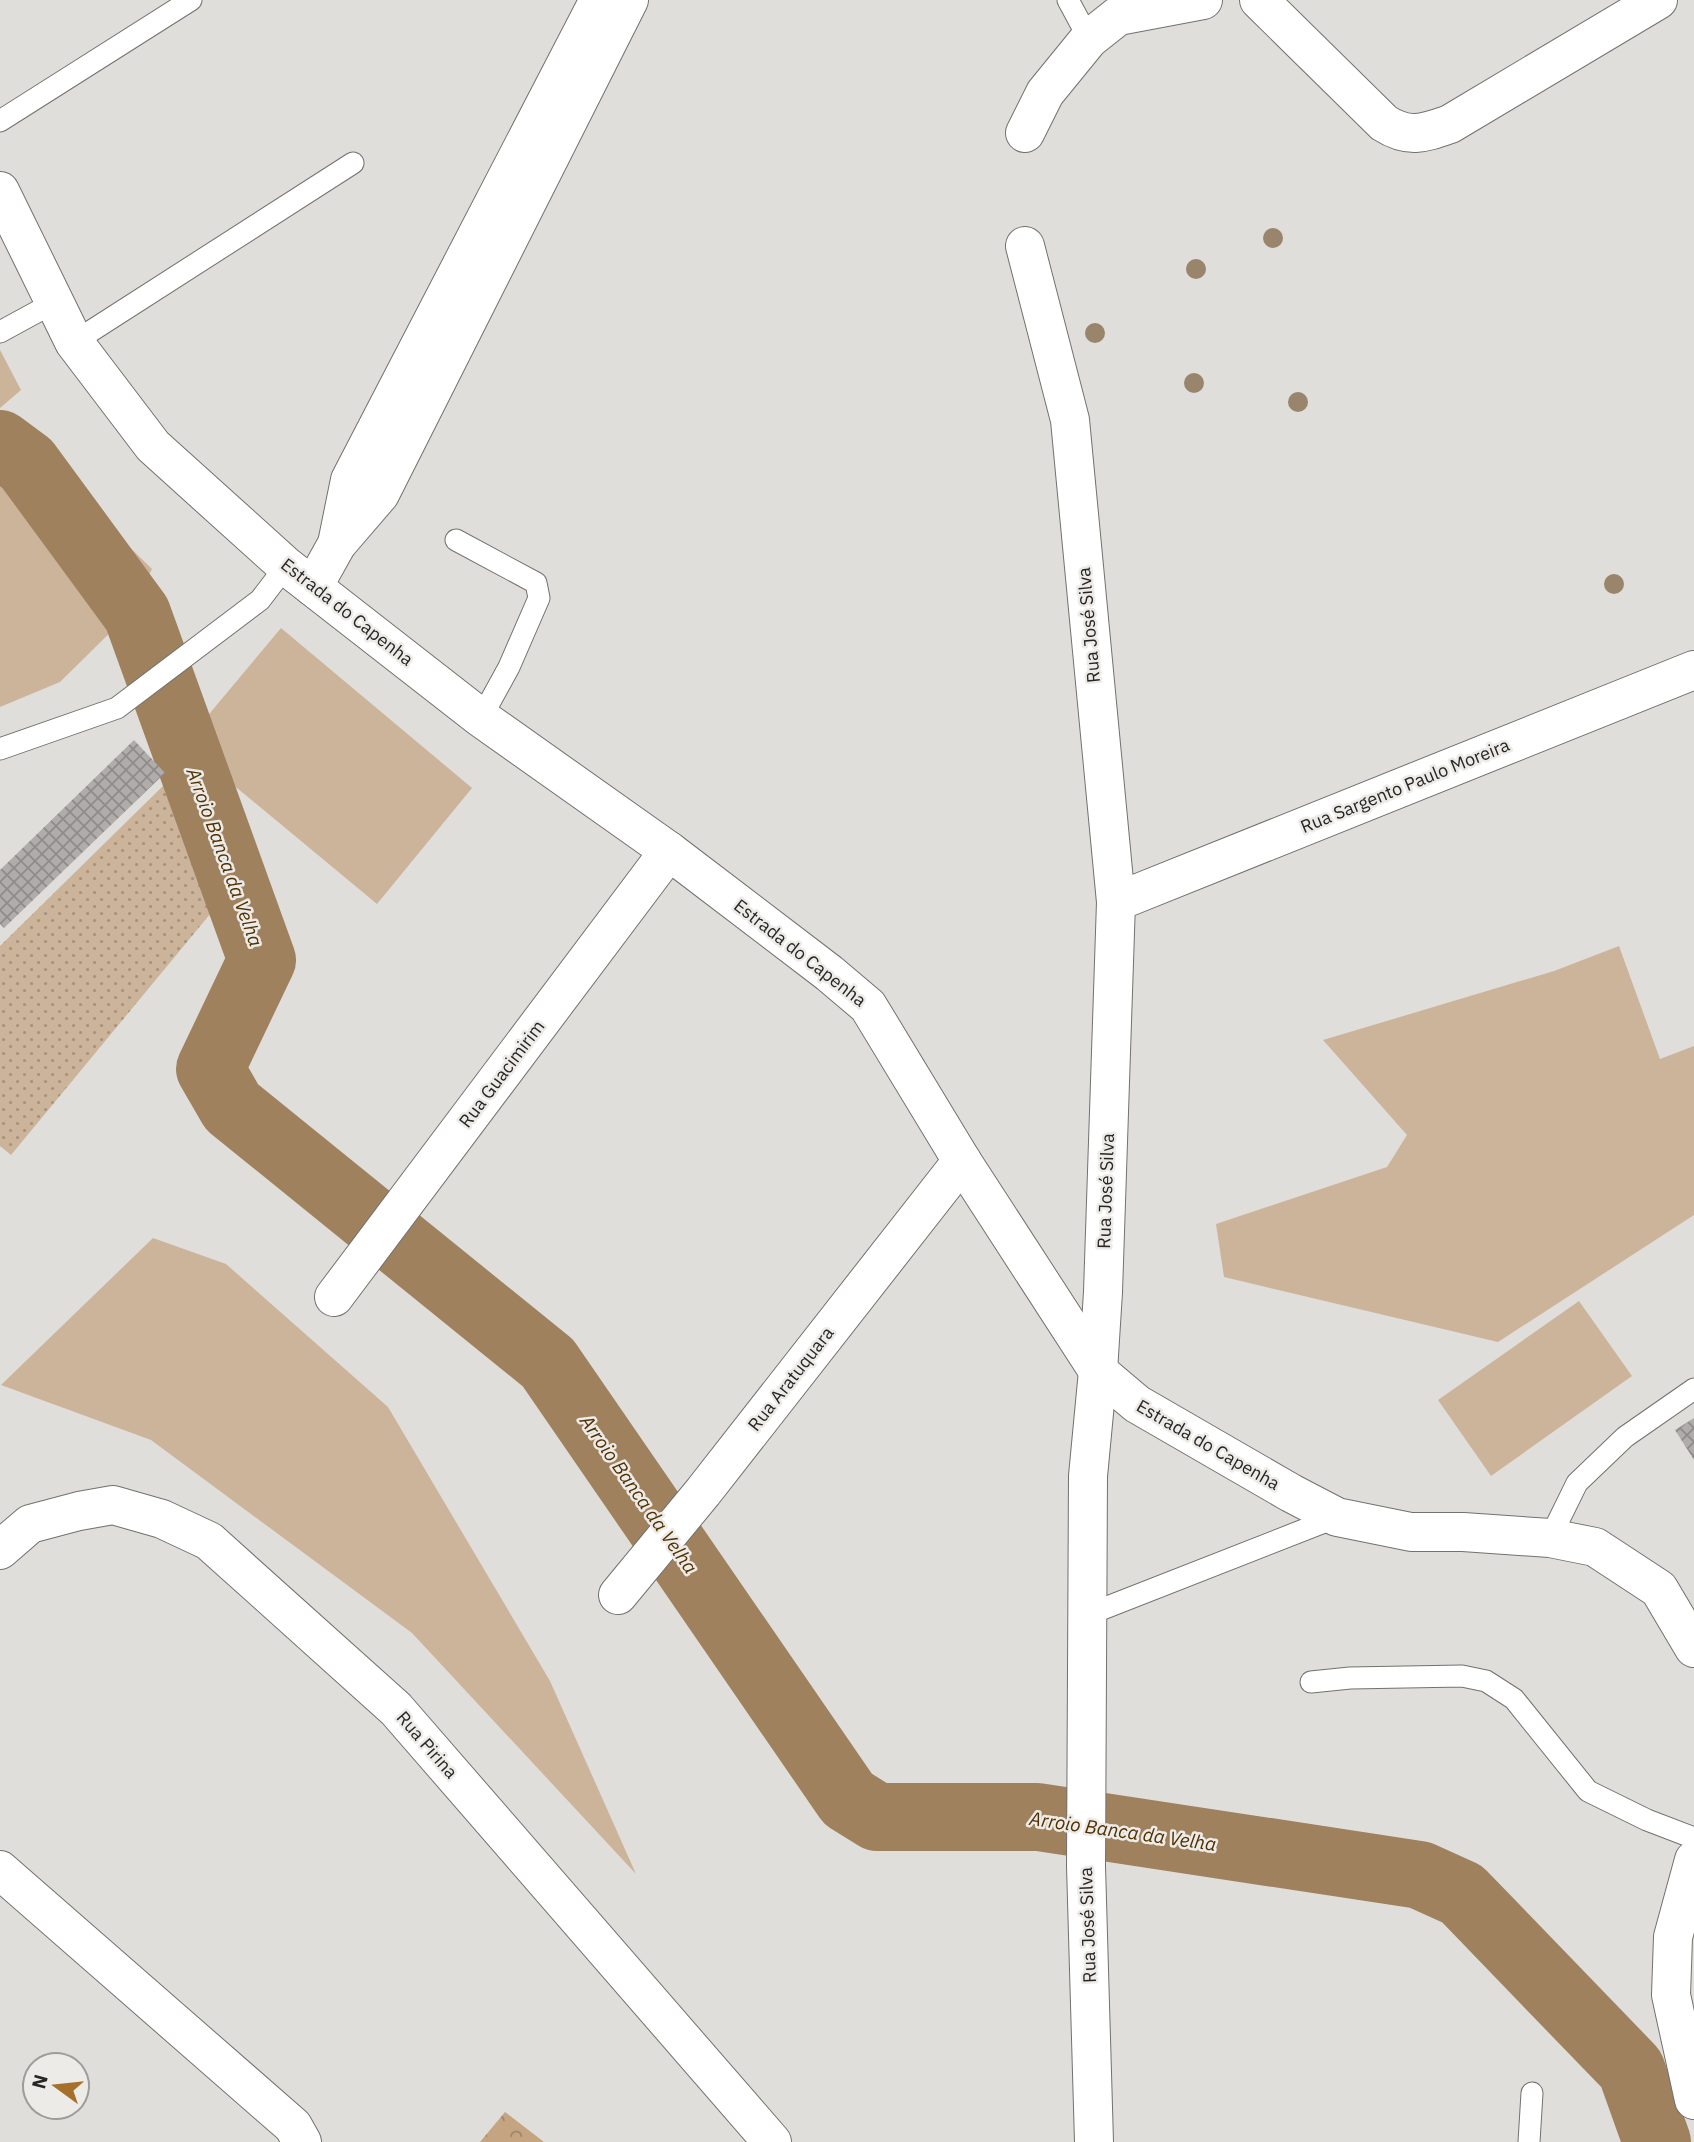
<svg xmlns="http://www.w3.org/2000/svg" width="1694" height="2142" font-family="'IBM Plex Sans',sans-serif">
  <defs>
    <pattern id="forest-crowns" width="20" height="18" patternUnits="userSpaceOnUse" patternTransform="scale(1.75)"><rect width="20" height="18" fill="#c4a481"/><path d="M2 6a3 3 0 1 1 6 0M12 15a3 3 0 1 1 6 0" fill="none" stroke="#9f8569"/></pattern>
    <pattern id="garden-dots" width="8" height="8" patternUnits="userSpaceOnUse" patternTransform="scale(1.75)"><rect width="8" height="8" fill="#ccb49a"/><path d="M2 2h.1M6 6h.1" fill="none" stroke="#a6927d" stroke-width="1.8" stroke-linecap="round"/></pattern>
    <pattern id="building-cross-hatch" width="8" height="8" patternUnits="userSpaceOnUse" patternTransform="scale(1.75)"><rect width="8" height="8" fill="#afacaa"/><path d="M0 0l8 8M0 8l8-8" fill="none" stroke="#8e8c8a"/></pattern>
  </defs>
  <rect width="100%" height="100%" fill="#e0dedb"/>
  <g fill="#ccb49a">
    <path d="M0,350L21,390L0,408Z"/>
    <path d="M0,420L152,569L129,614L60,682L0,707Z"/>
    <path d="M281,628L472,788L377,904L184,744Z"/>
    <path d="M1619,946L1660,1059L1694,1046V1215L1498,1342L1224,1277L1216,1224L1387,1167L1407,1135L1323,1040L1554,971Z"/>
    <path d="M153,1238L226,1264L388,1407L550,1681L636,1874L412,1633L151,1440L1,1385Z"/>
    <path d="M1579,1301L1632,1376L1491,1476L1438,1400Z"/>
  </g>
  <path fill="url(#forest-crowns)" d="M505,2112L544,2142H480Z"/>
  <path fill="url(#garden-dots)" d="M168,781L225,896L11,1155L0,1146V946Z"/>
  <g fill="none" stroke-linecap="round" stroke-linejoin="round">
    <path stroke="#9f815e" stroke-width="68" d="M0,444L27,464L137,614L262,960L210,1069L232,1107L548,1363L848,1799L877,1817H1038L1420,1875L1462,1894L1631,2069L1657,2142"/>
  </g>
  <g fill="url(#building-cross-hatch)">
    <path d="M134,740L165,773L4,928L0,924V870Z"/>
    <path d="M1694,1418V1460L1675,1430Z"/>
  </g>
  <g fill="none" stroke-linecap="round" stroke-linejoin="round">
    <g stroke="#73716e" stroke-width="23">
      <g id="lane">
        <path d="M1068,0L1089,39"/>
        <path d="M0,121L191,0"/>
        <path d="M0,332L55,302"/>
        <path d="M74,342L353,163"/>
        <path d="M456,540L536,583L539,598L509,667L481,718"/>
        <path d="M0,749L117,708L260,600L286,566"/>
        <path d="M1550,1538L1577,1483L1625,1437L1694,1389"/>
        <path d="M1087,1615L1337,1517"/>
        <path d="M1311,1682L1350,1678L1462,1676L1486,1681L1514,1699L1588,1791L1647,1820L1694,1838"/>
        <path d="M1529,2142L1532,2093"/>
      </g>
    </g>
    <g stroke="#73716e" stroke-width="40">
      <g id="street">
        <path d="M1259,0L1384,123C1409,139 1424,133 1450,124L1658,0"/>
        <path d="M1025,133L1045,93L1089,39L1118,16L1203,0"/>
        <path d="M1025,246L1070,420L1116,902L1103,1292L1098,1371L1088,1476L1086,1866L1094,2142"/>
        <path d="M337,544L350,480L599,0"/>
        <path d="M313,587L337,544L380,494L629,0"/>
        <path d="M1116,902L1694,670"/>
        <path d="M334,1297L669,851"/>
        <path d="M0,1550L30,1524L79,1511L113,1505L162,1519L209,1541L396,1709L772,2142"/>
        <path d="M618,1595L703,1492L962,1161"/>
        <path d="M0,1870L293,2126L302,2142"/>
      </g>
    </g>
    <g stroke="#73716e" stroke-width="40">
      <g id="secondary">
        <path d="M0,191L74,342L153,446L286,566L313,587L481,718L669,851L829,973L868,1006L962,1161L1098,1371L1137,1404L1291,1493L1337,1517L1411,1532H1463L1550,1538L1595,1547L1659,1589L1694,1648"/>
        <path d="M1694,1860L1673,1937L1671,1995L1694,2100"/>
      </g>
    </g>
    <use href="#lane" stroke="#fff" stroke-width="21"/>
    <use href="#street" stroke="#fff" stroke-width="38"/>
    <use href="#secondary" stroke="#fff" stroke-width="38"/>
  </g>
  <g fill="#98856c">
    <circle cx="1273" cy="238" r="10"/>
    <circle cx="1196" cy="269" r="10"/>
    <circle cx="1095" cy="333" r="10"/>
    <circle cx="1194" cy="383" r="10"/>
    <circle cx="1298" cy="402" r="10"/>
    <circle cx="1614" cy="584" r="10"/>
  </g>
  <g text-anchor="middle" stroke-width="5" stroke-linejoin="round" paint-order="stroke">
    <g font-size="18" fill="#272625" stroke="#edebe8">
      <text transform="translate(347 612) rotate(38)" y="6">Estrada do Capenha</text>
      <text transform="translate(1089 625) rotate(-95)" y="6">Rua José Silva</text>
      <text transform="translate(1405 786) rotate(-22)" y="6">Rua Sargento Paulo Moreira</text>
      <text transform="translate(800 953) rotate(38)" y="6">Estrada do Capenha</text>
      <text transform="translate(502 1074) rotate(-53)" y="6">Rua Guacimirim</text>
      <text transform="translate(1106 1191) rotate(-88)" y="6">Rua José Silva</text>
      <text transform="translate(791 1379) rotate(-52)" y="6">Rua Aratuquara</text>
      <text transform="translate(1208 1445) rotate(30)" y="6">Estrada do Capenha</text>
      <text transform="translate(427 1745) rotate(49)" y="6">Rua Pirina</text>
      <text transform="translate(1088 1925) rotate(-92)" y="6">Rua José Silva</text>
    </g>
    <g font-size="19" font-style="italic" fill="#503001" stroke="#edebe8">
      <text transform="translate(225 857) rotate(70)" y="7">Arroio Banca da Velha</text>
      <text transform="translate(639 1494) rotate(55)" y="7">Arroio Banca da Velha</text>
      <text transform="translate(1123 1831) rotate(8)" y="7">Arroio Banca da Velha</text>
    </g>
  </g>
  <g transform="translate(56 2086) rotate(285)"><circle r="33" fill="#edebe8" stroke="#9e9c9a" stroke-width="2"/>
  <path d="M0-5L12 26L0 18L-12 26Z" fill="#a6702a"/>
  <text y="-10" font-size="19" font-weight="bold" text-anchor="middle" fill="#272625">N</text>
  </g>
</svg>
